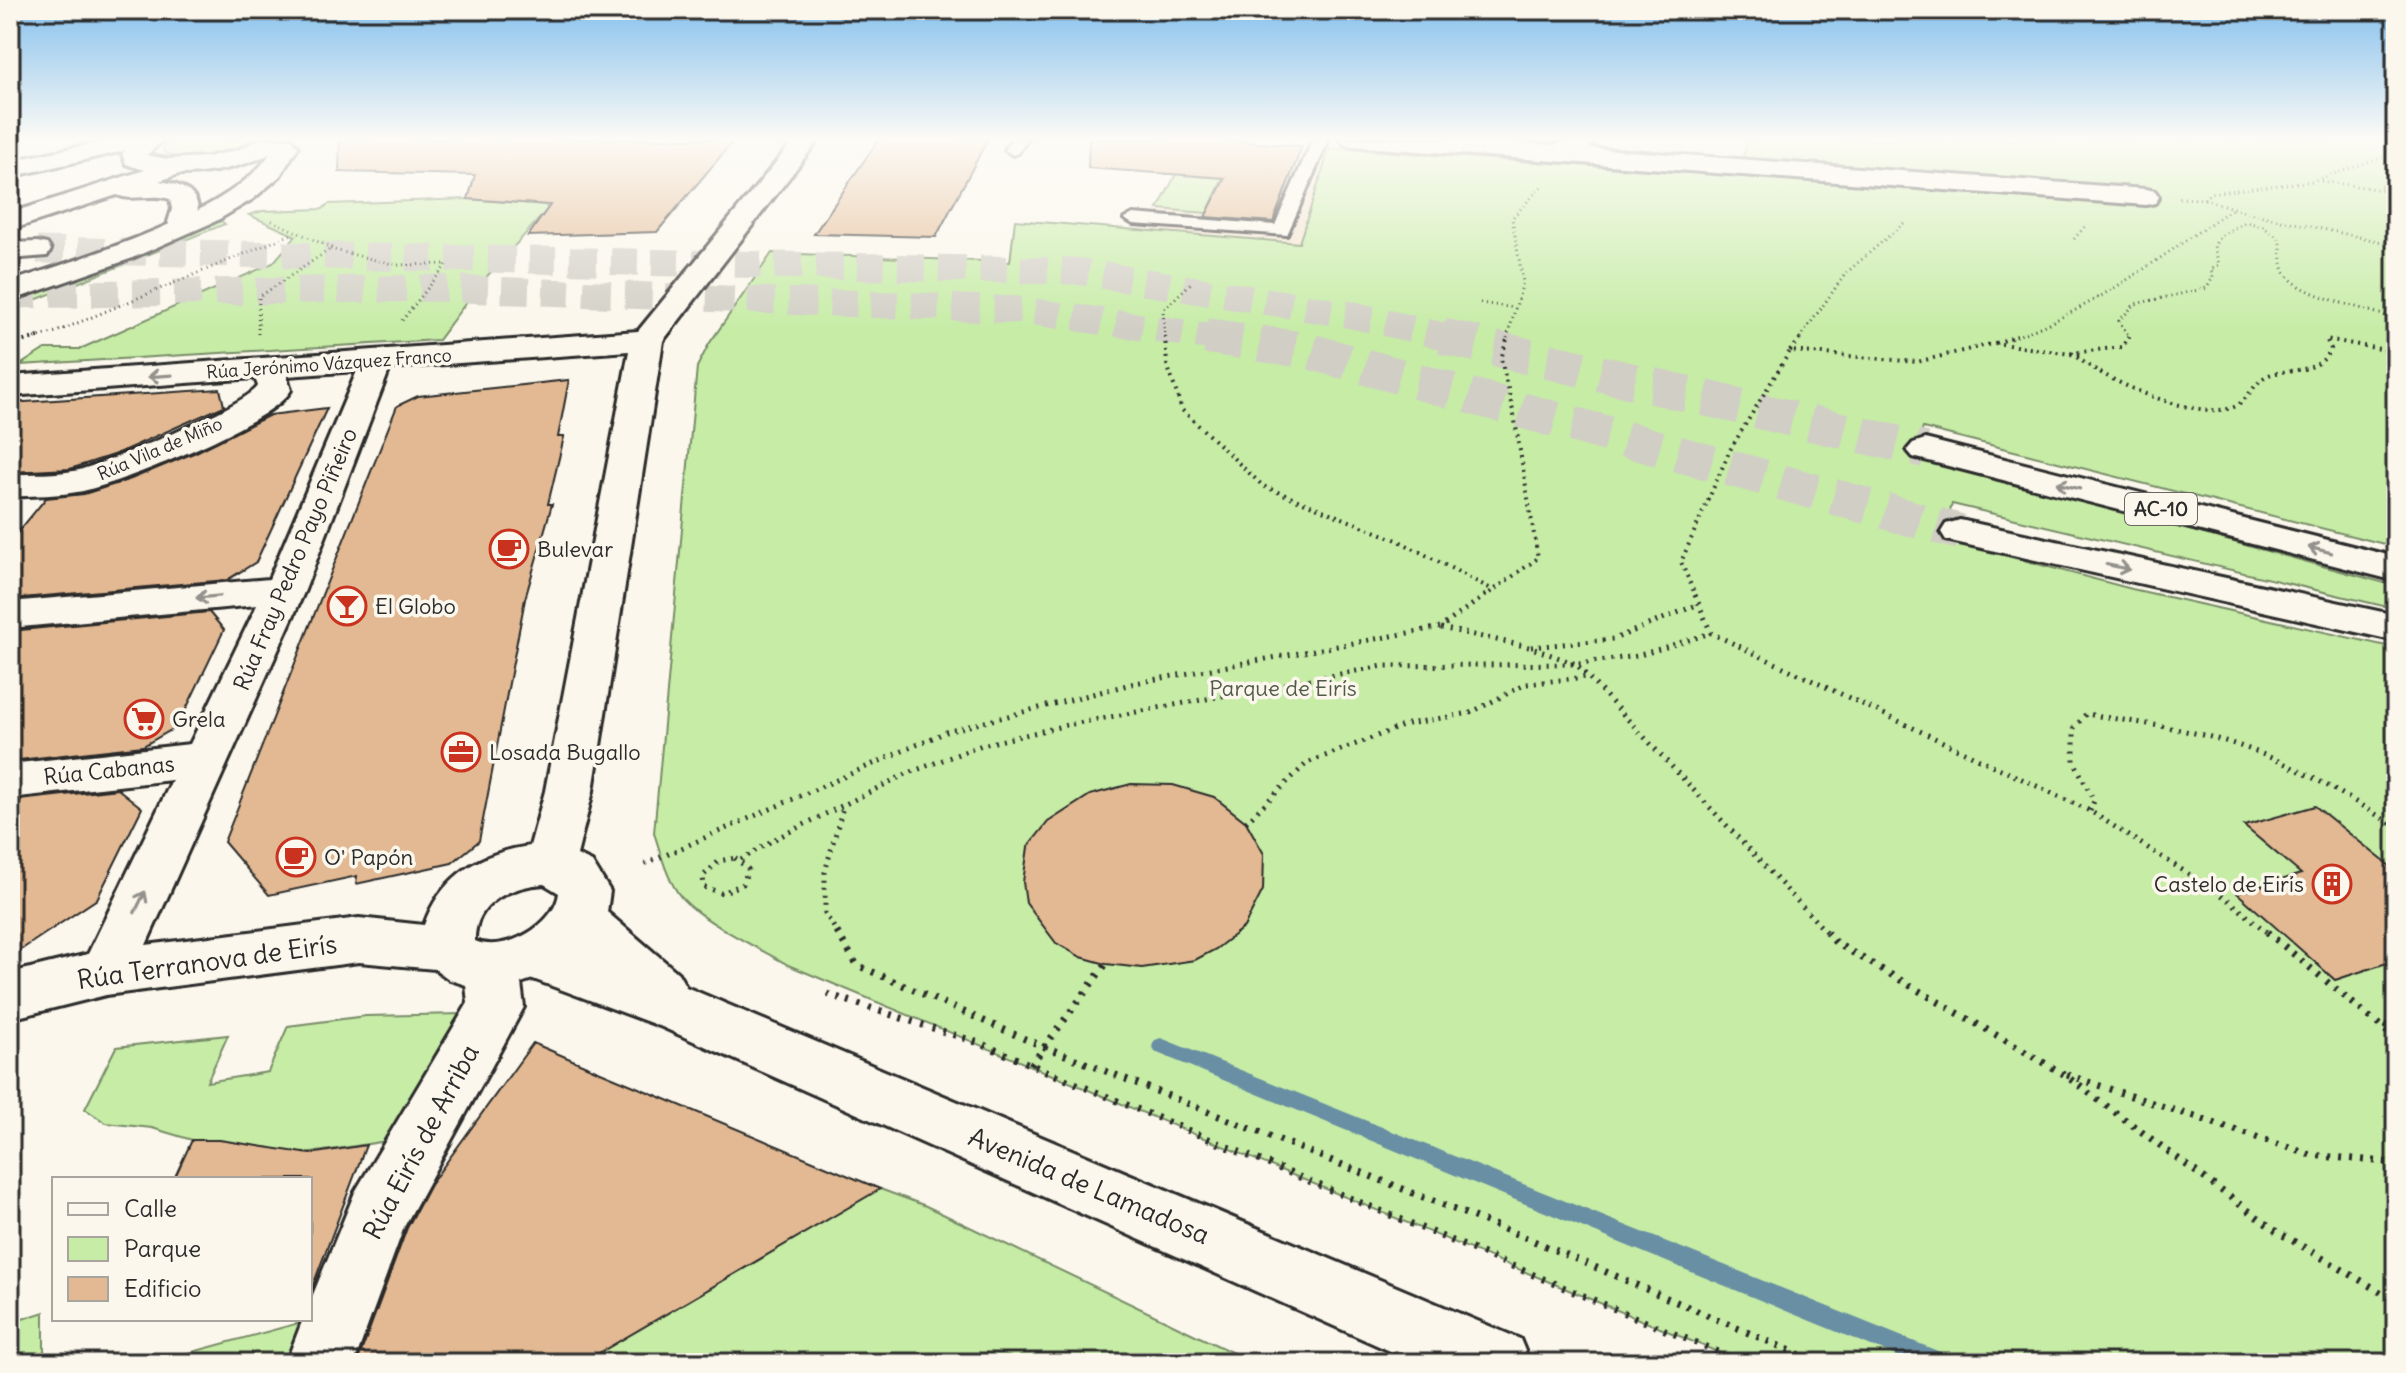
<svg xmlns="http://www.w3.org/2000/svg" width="2406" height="1373" font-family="Delius,sans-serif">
  <rect width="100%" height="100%" fill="#fbf7ec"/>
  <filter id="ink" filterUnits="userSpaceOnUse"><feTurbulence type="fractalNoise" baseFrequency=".0125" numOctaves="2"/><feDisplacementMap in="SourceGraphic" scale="16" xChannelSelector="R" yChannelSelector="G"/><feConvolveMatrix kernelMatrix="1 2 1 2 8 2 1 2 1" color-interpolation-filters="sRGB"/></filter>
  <g filter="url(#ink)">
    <path fill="#f4e4d1" d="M1193,139L1302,146L1300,152L1329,155L1299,243L1146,231Z"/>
    <g fill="#c6eca6" stroke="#788c68" stroke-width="2">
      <path d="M176,139H250C232,155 186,165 163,152V148Z"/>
      <path d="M1749,139H2396V547L1923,428L1913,455L2396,586V609L1952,504L1943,539L2132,589L2396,648V1363H1744L788,965C759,948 702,922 681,897C667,880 661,854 654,833L697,367L709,344L772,253L1010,262L1015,220L1299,243L1330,148L2136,204L2150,203L2135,187L1741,161Z"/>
      <path d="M1186,155L1232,158L1207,213L1158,209Z"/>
      <path d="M468,199L545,205L548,209L480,284L438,340L20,365L45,349H80L273,263L296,236L249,215L262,211L323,209L328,204Z"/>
      <path d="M221,221L225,224L10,310V304Z"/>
      <path d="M462,1014L393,1140L273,1159L270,1148L219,1140H192L152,1128L106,1123L85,1109L116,1047L228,1035L207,1082L268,1072L288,1026L366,1016Z"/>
      <path d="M880,1189L926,1206L1254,1363H597L594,1356Z"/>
      <path d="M44,1312V1363H10V1323Z"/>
      <path d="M310,1320L294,1363H152Z"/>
    </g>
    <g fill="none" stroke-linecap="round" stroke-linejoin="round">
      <path fill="#698fa4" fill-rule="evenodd" d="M1161,1038L1940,1352L1948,1355L1951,1363H1913L1155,1052L1152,1046L1155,1040Z"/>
    </g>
    <g fill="#e2b992" stroke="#2b2b2b" stroke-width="2">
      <path d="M340,139H735L657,232L528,236L550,205L468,199L475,175L339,172Z"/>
      <path d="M879,139H988L936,237L814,234Z"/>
      <path d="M1089,139H1202L1302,146L1273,222L1205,217L1225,178L1088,168Z"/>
      <path d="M569,380L558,437H564L548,504H552L525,599L479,841L452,863L356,884L357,876L269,895L224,842L397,406L418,396Z"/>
      <path d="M220,389L224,406L116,454L70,469L10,472V403Z"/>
      <path d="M327,408L256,562L227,580L10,599V542L46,498L84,494L131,479L196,452L270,415Z"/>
      <path d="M209,612L224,630L178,726L143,746L10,761V631Z"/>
      <path d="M1131,784L1173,785L1214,797L1246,822L1264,854L1263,890L1244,927L1216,949L1195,960L1142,968L1106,964L1081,957L1056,943L1026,903L1023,882L1028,847L1048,822L1090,795Z"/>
      <path d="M118,789L142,808L97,899L10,957V801Z"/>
      <path d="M2315,806L2396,871V960L2335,980L2237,893L2301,874L2244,826Z"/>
      <path d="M533,1043L591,1068L880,1189L594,1356L588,1363H357L407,1228L430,1185Z"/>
      <path d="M192,1140H219L310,1154L366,1145L312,1288H310V1179H174Z"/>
    </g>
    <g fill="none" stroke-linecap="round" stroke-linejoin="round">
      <g stroke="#d1cec5" stroke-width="27" stroke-dasharray="27 14" stroke-linecap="butt">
        <path d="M37,250L1076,271L1353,315L1451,338"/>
        <path d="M10,295L436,288L1022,310L1220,338"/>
      </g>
      <g stroke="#d1cec5" stroke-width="36" stroke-dasharray="36 18" stroke-linecap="butt">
        <path d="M1206,336L1305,350L1960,532"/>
        <path d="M1442,336L1925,450"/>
      </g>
      <g stroke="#2b2b2b" stroke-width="6">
        <g id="lane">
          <path d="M1012,139H1028L1018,153L1013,155L1005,150Z"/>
          <path d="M1313,139H1329L1287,235L1133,224L1124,219L1133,214L1275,225Z"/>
        </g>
      </g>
      <g stroke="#2b2b2b" stroke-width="6">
        <g id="street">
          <path d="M115,139H158L154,144L10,177V161Z"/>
          <path d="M795,139H819L663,341L593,791L577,855L592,862L610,891L607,912L678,973L686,987L1520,1339L1530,1363H1417L662,1027L533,979L521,983L524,1007L404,1227L354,1363H286L303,1319H310V1302L355,1192L468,1003L466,985L450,980L435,969L359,962L106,995L10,1019V973L88,954L172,780L10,798V764L190,744L257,605L10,628V602L269,579L357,371L287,376L291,390C274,422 122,483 83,491C59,496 34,495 10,497V475C32,473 57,475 79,470C107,463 246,406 258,386L255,378L10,396V376L638,331ZM629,351L545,791L530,846C480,853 441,876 424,925L359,918L146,945L305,590L390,368ZM544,884L559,893C555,925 505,954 475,941C474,902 512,886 544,884Z"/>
          <path d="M1340,139H1454L1555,145L1570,139H1592L1594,142L1589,148L2146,189L2155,191L2159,197L2155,203L2146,205L1352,146L1344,144Z"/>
          <path d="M176,160L185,162L188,167L185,172L159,181C186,184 210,199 191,228H171L168,222L172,209L170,199C152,193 133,202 117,195L10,230V213Z"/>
        </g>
      </g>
      <g stroke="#2b2b2b" stroke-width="6">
        <path id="secondary" d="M138,139H164L147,155L167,159L207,157L238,150L260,139H292L298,147L280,176L253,199L216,221L130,259L10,301V282C80,258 229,216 270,154C225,174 173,182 126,164L122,154Z"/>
      </g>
      <g stroke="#2b2b2b" stroke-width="6">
        <g id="primary">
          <path d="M37,242L47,244L51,250L47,256L10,259V243Z"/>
          <path d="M1925,439L2396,557V581L1913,457L1907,450L1913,443Z"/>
          <path d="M1960,520L2396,615V641L1946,540L1941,532L1946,524Z"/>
        </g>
      </g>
      <g stroke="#2b2b2b" stroke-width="3" stroke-dasharray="1 4" stroke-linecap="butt">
        <path d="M2321,181L2396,192"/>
        <path d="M2380,186L2396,187"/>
        <path d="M2179,198L2204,199L2249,213L2396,245"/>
        <path d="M2204,199L2210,193L2312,181L2396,153"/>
        <path d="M2074,239L2086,225"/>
        <path d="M330,249L396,265L447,264L400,323"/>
        <path d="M1480,303L1515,308"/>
        <path d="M258,334L259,297L332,248L268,219"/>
        <path d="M35,338L56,332L292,234"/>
        <path d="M1165,338L1163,310L1193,281"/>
        <path d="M1507,338L1523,282L1512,218L1544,184"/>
        <path d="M1800,338L1846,273L1904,223"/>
        <path d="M2011,338C2092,311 2161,256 2232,209"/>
        <path d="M2130,338L2119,321L2135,304L2207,288L2213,277L2211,269L2219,265L2214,246L2220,236L2245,222L2263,226L2278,238C2284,249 2279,264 2286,274C2304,299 2368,307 2396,320"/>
      </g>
      <g stroke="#2b2b2b" stroke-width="4" stroke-dasharray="2 5" stroke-linecap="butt">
        <path d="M1165,336L1167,364L1182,410L1263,486L1397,540L1493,590"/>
        <path d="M2129,336L2122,347L2072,353C2100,379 2193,420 2231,408C2249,403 2253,379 2272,374C2295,368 2318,374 2331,349L2326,339L2396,352"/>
        <path d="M1996,343L2017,336"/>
        <path d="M10,345L42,336"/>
        <path d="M1790,351L1802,336"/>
        <path d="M1484,597L1538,558L1514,415L1501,359L1508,336"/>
        <path d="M1696,597L1681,562L1730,450L1790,351L1917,362L1995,343L2084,356"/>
      </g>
      <g stroke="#2b2b2b" stroke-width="5" stroke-dasharray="2 6" stroke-linecap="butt">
        <path d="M1695,595L1711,633L2090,811L2226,898L2269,934"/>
        <path d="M1441,628L1529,647L1576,664L1828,934"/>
        <path d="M1531,647L1614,639L1699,604"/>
        <path d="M2090,811L2094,801L2074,761V728L2086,714C2139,723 2193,729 2243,747C2298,766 2347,796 2396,827"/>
        <path d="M1246,822L1307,763L1408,724L1470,713L1526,684L1586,677"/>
        <path d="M735,858L748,869L743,884L722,893L704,887L703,876L719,861Z"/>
        <path d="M741,860L773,840L906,774L982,745L1067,725L1383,666L1576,664L1637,656L1711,633"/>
        <path d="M645,864L946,732L1135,683L1441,627L1486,595"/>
        <path d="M838,934L825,913V872L843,807"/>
      </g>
      <g stroke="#2b2b2b" stroke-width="7" stroke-dasharray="3 8" stroke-linecap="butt">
        <path d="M837,932L857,965L1025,1039L1529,1239L1819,1363"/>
        <path d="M1826,932L1836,943L2062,1073L2276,1231L2396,1301"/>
        <path d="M2267,932L2396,1039"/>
        <path d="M827,994L979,1043L1744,1363"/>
        <path d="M2384,1025L2396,1030"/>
        <path d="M1031,1065L1106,964"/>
        <path d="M2067,1075L2311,1155L2396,1163"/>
      </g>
      <use href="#lane" fill="#fbf7ec" fill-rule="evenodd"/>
      <use href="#street" fill="#fbf7ec" fill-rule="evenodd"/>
      <use href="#secondary" fill="#fbf7ec" fill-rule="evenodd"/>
      <use href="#primary" fill="#fbf7ec" fill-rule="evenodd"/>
    </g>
    <defs><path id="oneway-shaft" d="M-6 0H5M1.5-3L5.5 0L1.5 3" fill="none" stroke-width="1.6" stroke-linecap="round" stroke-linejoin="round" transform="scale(2)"/></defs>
    <g stroke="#93918c">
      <use href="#oneway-shaft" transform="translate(160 376) rotate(176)"/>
      <use href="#oneway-shaft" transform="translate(2068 486) rotate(-166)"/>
      <use href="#oneway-shaft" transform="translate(2320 550) rotate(-166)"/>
      <use href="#oneway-shaft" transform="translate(2118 567) rotate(12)"/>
      <use href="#oneway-shaft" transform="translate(208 597) rotate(175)"/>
      <use href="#oneway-shaft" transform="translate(140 902) rotate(-64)"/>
    </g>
  </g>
  <linearGradient id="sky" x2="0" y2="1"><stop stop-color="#85c0ed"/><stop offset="0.42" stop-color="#fdfbf6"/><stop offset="1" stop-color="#fdfbf6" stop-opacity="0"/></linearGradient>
  <rect width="2406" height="331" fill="url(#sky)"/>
  <defs>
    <g id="cafe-ring" transform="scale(2)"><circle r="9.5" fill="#fbf7ec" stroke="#c8321e" stroke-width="1.5"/><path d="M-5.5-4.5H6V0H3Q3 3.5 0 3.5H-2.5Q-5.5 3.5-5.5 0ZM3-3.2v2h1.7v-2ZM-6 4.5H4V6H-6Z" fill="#c8321e"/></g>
    <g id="bar-ring" transform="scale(2)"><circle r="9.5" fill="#fbf7ec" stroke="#c8321e" stroke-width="1.5"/><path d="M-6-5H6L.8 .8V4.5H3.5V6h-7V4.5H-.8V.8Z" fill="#c8321e"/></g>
    <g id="supermarket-ring" transform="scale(2)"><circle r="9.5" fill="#fbf7ec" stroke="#c8321e" stroke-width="1.5"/><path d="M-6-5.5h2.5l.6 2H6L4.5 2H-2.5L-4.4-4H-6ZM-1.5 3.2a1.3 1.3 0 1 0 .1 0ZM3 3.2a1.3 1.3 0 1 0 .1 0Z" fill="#c8321e"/></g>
    <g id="office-ring" transform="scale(2)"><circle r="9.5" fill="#fbf7ec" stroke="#c8321e" stroke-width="1.5"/><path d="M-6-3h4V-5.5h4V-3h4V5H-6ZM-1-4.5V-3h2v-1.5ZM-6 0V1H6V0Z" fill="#c8321e"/></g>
    <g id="building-ring" transform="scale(2)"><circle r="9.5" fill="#fbf7ec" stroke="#c8321e" stroke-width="1.5"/><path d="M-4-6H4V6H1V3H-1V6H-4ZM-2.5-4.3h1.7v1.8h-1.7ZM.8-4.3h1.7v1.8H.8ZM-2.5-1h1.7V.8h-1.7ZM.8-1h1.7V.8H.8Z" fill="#c8321e"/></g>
  </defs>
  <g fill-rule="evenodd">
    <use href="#cafe-ring" x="509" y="549"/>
    <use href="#bar-ring" x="347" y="606"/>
    <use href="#supermarket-ring" x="144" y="719"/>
    <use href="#office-ring" x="461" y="752"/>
    <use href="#cafe-ring" x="296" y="857"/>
    <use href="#building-ring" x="2332" y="884"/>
  </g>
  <g text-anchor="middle" stroke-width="7" stroke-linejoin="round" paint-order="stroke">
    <g font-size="18" fill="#2b2b2b" stroke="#fbf7ec">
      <text transform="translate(329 364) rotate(-4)" y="6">Rúa Jerónimo Vázquez Franco</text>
      <text transform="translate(160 449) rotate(-23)" y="6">Rúa Vila de Miño</text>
    </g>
    <rect fill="#fbf7ec" stroke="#696865" stroke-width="2" x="2125" y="493" width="72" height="32" rx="6"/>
    <g font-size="20" font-weight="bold" fill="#2b2b2b">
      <text x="2161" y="516">AC-10</text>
    </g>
    <g font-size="22" fill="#2b2b2b" stroke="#fbf7ec" text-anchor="start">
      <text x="537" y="557">Bulevar</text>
      <text x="375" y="614">El Globo</text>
      <text x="172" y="727">Grela</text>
      <text x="489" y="760">Losada Bugallo</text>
      <text x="324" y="865">O' Papón</text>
      <text x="2304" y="892" text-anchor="end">Castelo de Eirís</text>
    </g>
    <g font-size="22" fill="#2b2b2b" stroke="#fbf7ec">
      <text transform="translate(295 559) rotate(-67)" y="8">Rúa Fray Pedro Payo Piñeiro</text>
      <text transform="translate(109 770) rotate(-6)" y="8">Rúa Cabanas</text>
    </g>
    <g font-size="22" fill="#525b4a" stroke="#fbf7ec">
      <text x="1283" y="696">Parque de Eirís</text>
    </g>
    <g font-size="26" fill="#2b2b2b" stroke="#fbf7ec">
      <text transform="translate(207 962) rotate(-8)" y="9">Rúa Terranova de Eirís</text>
      <text transform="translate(421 1142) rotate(-62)" y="9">Rúa Eirís de Arriba</text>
      <text transform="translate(1089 1186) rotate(23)" y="9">Avenida de Lamadosa</text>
    </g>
  </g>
  <rect width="2406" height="1373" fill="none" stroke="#fbf7ec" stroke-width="40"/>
  <rect x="20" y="20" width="2366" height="1333" fill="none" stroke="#2b2b2b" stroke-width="3" filter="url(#ink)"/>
  <rect x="52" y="1177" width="260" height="144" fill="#fbf7ec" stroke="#a8a59f" stroke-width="2"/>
  <rect x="68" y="1203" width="40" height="12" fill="#fbf7ec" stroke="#a8a59f" stroke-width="2"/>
  <text x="124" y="1217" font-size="24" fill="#2b2b2b">Calle</text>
  <rect x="68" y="1237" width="40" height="24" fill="#c6eca6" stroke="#a8a59f" stroke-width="2"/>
  <text x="124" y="1257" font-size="24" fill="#2b2b2b">Parque</text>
  <rect x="68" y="1277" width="40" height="24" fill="#e2b992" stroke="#a8a59f" stroke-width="2"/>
  <text x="124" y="1297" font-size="24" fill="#2b2b2b">Edificio</text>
</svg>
